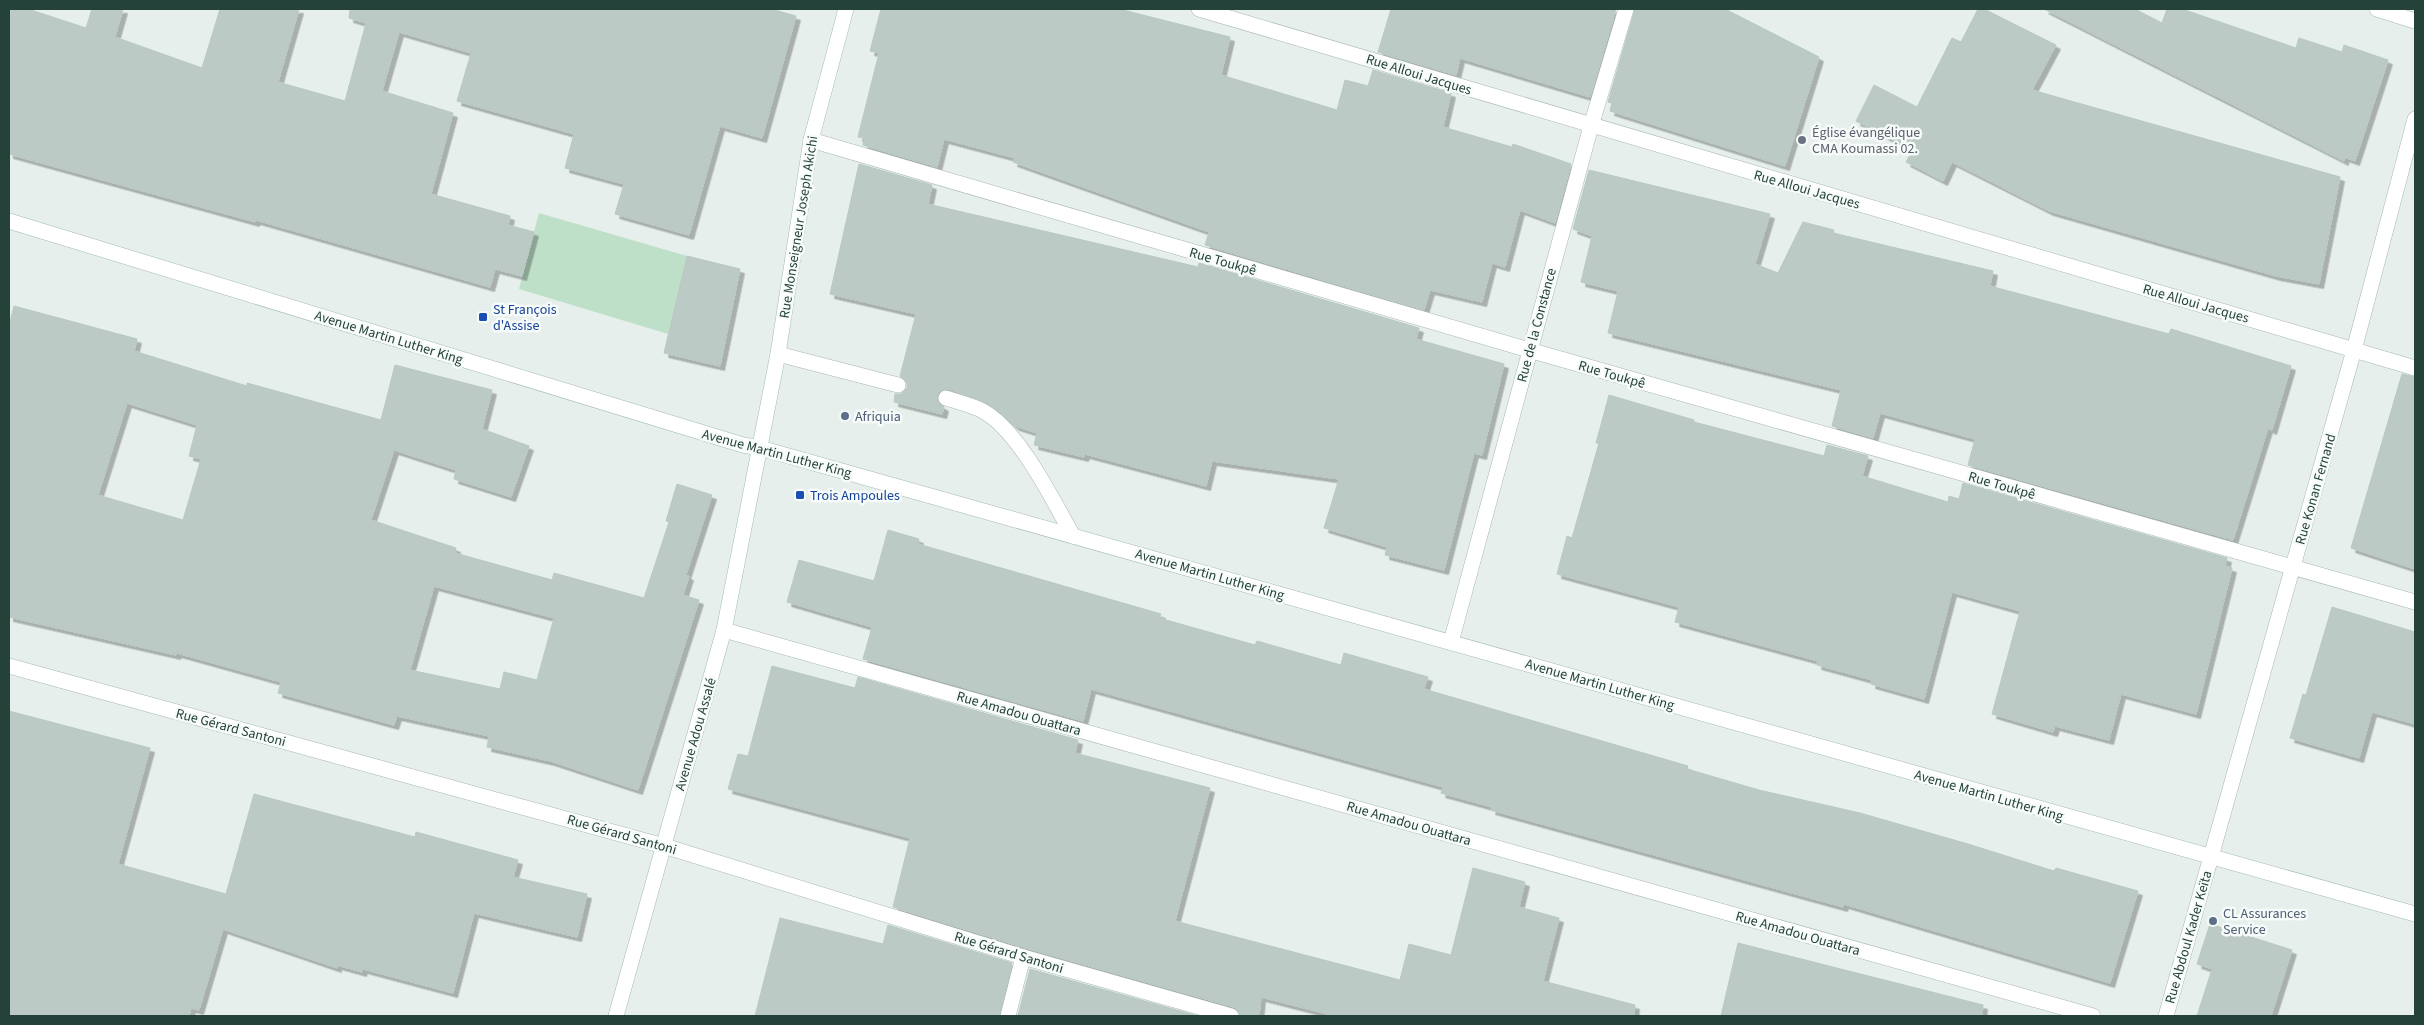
<svg xmlns="http://www.w3.org/2000/svg" width="2424" height="1025" font-family="'Source Sans 3',sans-serif">
  <defs>
    <filter id="shadow"><feDropShadow dx="4.5" dy="4.5" stdDeviation="0" flood-color="#0004"/></filter>
  </defs>
  <rect width="100%" height="100%" fill="#e6efeb"/>
  <path fill="#bfe0c8" d="M539,213L687,256L668,334L519,289Z"/>
  <g fill="#bbcac4" stroke="#b8c9c2" fill-rule="evenodd" filter="url(#shadow)">
    <path d="M9,9H28L86,28L92,9H123L115,37L202,68L220,9H299L278,82L345,101L366,23L349,18L350,9H771L796,16L762,138L720,126L689,235L615,214L624,184L565,168L574,134L457,101L471,53L399,32L382,91L453,113L431,194L510,216L508,225L534,232L522,276L495,269L490,287L256,220L255,222L9,154Z"/>
    <path d="M881,9H1119L1230,37L1221,75L1337,110L1345,80L1368,86L1373,70L1451,93L1443,127L1512,147L1513,144L1571,164L1555,223L1520,210L1505,267L1492,263L1482,302L1430,290L1424,310L1205,245L1209,232L1013,162L1015,158L944,139L937,167L863,145L865,138L858,137L879,53L870,51Z"/>
    <path d="M1391,9H1616L1590,97L1460,58L1456,75L1378,52Z"/>
    <path d="M1635,9H1725L1819,57L1785,166L1610,111L1612,103L1608,102Z"/>
    <path d="M1978,9H1984L2056,45L2032,90L2340,177L2319,284L2276,276L2049,211L1952,162L1943,181L1906,162L1913,150L1856,121L1874,85L1917,107L1952,38L1961,42Z"/>
    <path d="M2044,9H2135L2162,23L2167,9H2182L2296,48L2299,38L2342,52L2344,45L2388,60L2355,161L2344,157V161Z"/>
    <path d="M859,164L932,185L928,204L1198,267L1199,263L1419,328L1416,339L1504,364L1482,455L1474,453L1444,570L1385,555L1387,547L1324,528L1339,479L1212,461L1206,486L1085,454L1084,457L1034,445L1037,433L1015,426L987,403L949,389L940,391L937,396L939,404L944,407L942,414L894,402L895,394H901L907,388V382L900,376L916,314L830,294Z"/>
    <path d="M1589,170L1770,214L1755,264L1778,273L1803,222L1834,230L1833,233L1993,271L1990,286L2169,334L2171,329L2291,366L2272,430L2268,428L2233,540L1968,465L1975,439L1880,413L1873,438L1832,426L1841,390L1608,333L1618,291L1581,282L1592,236L1573,229Z"/>
    <path d="M687,256L740,269L720,366L664,353Z"/>
    <path d="M14,306L137,339L134,351L247,386V383L381,420L395,365L492,390L482,429L529,446L511,497L454,479L456,470L394,450L371,520L456,548L455,553L552,580L554,573L644,598L669,522L666,521L677,484L712,495L686,575L689,576L683,595L699,600L638,790L550,761L487,747L489,736L397,716L394,725L278,693L281,682L177,653L176,655L9,617V326ZM127,403L197,425L189,456L201,459L183,520L98,495ZM434,586L554,618L537,680L504,672L500,689L410,670Z"/>
    <path d="M2402,374L2415,377V569L2351,548Z"/>
    <path d="M1609,395L1694,420V422L1824,456L1827,445L1868,456L1862,476L1948,502L1949,496L1959,499L1963,483L2227,558L2225,566L2232,568L2196,714L2121,694L2109,740L2055,726L2053,732L1992,714L2020,611L1952,592L1924,699L1871,684L1872,680L1817,665L1818,661L1675,622L1679,607L1557,574L1567,536L1572,538L1599,443H1596Z"/>
    <path d="M888,530L919,539L918,544L1161,614L1159,618L1255,645L1257,641L1341,665L1344,653L1428,677L1424,689L1688,766L1687,769L1759,790L1860,813L1968,844L2054,871L2056,868L2138,891L2110,983L1844,904L1843,907L1491,810L1492,807L1441,793L1443,787L1091,689L1083,721L863,659L872,627L787,602L799,560L874,581Z"/>
    <path d="M2332,607L2415,632V724L2372,712L2359,758L2290,738L2303,694L2306,695Z"/>
    <path d="M772,666L855,688L858,677L1078,740L1075,753L1210,788L1175,921L1400,980L1409,944L1451,955L1473,868L1525,882L1519,907L1559,918L1543,981L1635,1005L1634,1016H1335L1261,997L1259,1016H1240L1238,1010L1234,1007L1026,948L893,907L910,838L728,789L738,754L748,756Z"/>
    <path d="M9,711L150,748L118,864L226,894L254,794L415,837L416,832L518,860L513,877L587,894L577,937L474,913L453,993L363,969L362,972L337,965V968L223,929L199,1010L191,1008L189,1016H9Z"/>
    <path d="M780,918L883,944L888,925L1012,963L999,1016H755Z"/>
    <path d="M2210,924L2292,950L2271,1016H2197L2212,969L2197,964Z"/>
    <path d="M1738,943L1983,1005L1982,1016H1721Z"/>
    <path d="M1030,969L1198,1016H1018Z"/>
  </g>
  <g fill="none" stroke-linecap="round" stroke-linejoin="round">
    <g stroke="#a8b8b2" stroke-width="16">
      <g id="lane">
        <path d="M778,354L898,385"/>
        <path d="M946,398C958,402 972,405 983,411C1019,431 1053,500 1073,536"/>
      </g>
    </g>
    <g stroke="#a8b8b2" stroke-width="16">
      <g id="street">
        <path d="M1199,9L2415,368"/>
        <path d="M2377,9L2415,21"/>
        <path d="M811,140L1529,350L2415,602"/>
        <path d="M724,630L2093,1016"/>
        <path d="M1451,642L1591,126L1626,9"/>
        <path d="M9,666L664,846L1023,957L1231,1016"/>
        <path d="M1008,1016L1023,957"/>
        <path d="M2166,1016L2354,350L2415,119"/>
      </g>
    </g>
    <g stroke="#a4bbb3" stroke-width="16">
      <g id="secondary">
        <path d="M9,221L743,445L760,448L2415,914"/>
        <path d="M616,1016L724,630L778,354L811,140L846,9"/>
      </g>
    </g>
    <use href="#lane" stroke="#fff" stroke-width="15"/>
    <use href="#street" stroke="#fff" stroke-width="15"/>
    <use href="#secondary" stroke="#fff" stroke-width="15"/>
  </g>
  <circle fill="#6b7280" stroke="#f7fbf9" stroke-width="2" cx="1802" cy="140" r="5"/>
  <g fill="#1a4fb4" stroke="#f7fbf9" stroke-width="2">
    <rect x="478" y="312" width="10" height="10" rx="2.5"/>
    <rect x="795" y="490" width="10" height="10" rx="2.5"/>
  </g>
  <g fill="#5c6f8a" stroke="#f7fbf9" stroke-width="2">
    <circle cx="845" cy="416" r="5"/>
    <circle cx="2213" cy="921" r="5"/>
  </g>
  <g text-anchor="middle" stroke-width="5" stroke-linejoin="round" paint-order="stroke">
    <g font-size="14" fill="#24423a" stroke="#f7fbf9">
      <text transform="translate(1419 74) rotate(17)" y="5">Rue Alloui Jacques</text>
      <text transform="translate(1807 189) rotate(16)" y="5">Rue Alloui Jacques</text>
      <text transform="translate(798 227) rotate(-81)" y="5">Rue Monseigneur Joseph Akichi</text>
      <text transform="translate(1223 261) rotate(16)" y="5">Rue Toukpê</text>
      <text transform="translate(2196 303) rotate(16)" y="5">Rue Alloui Jacques</text>
      <text transform="translate(1536 325) rotate(-75)" y="5">Rue de la Constance</text>
      <text transform="translate(389 337) rotate(17)" y="5">Avenue Martin Luther King</text>
      <text transform="translate(1612 374) rotate(16)" y="5">Rue Toukpê</text>
      <text transform="translate(777 453) rotate(15)" y="5">Avenue Martin Luther King</text>
      <text transform="translate(2002 485) rotate(16)" y="5">Rue Toukpê</text>
      <text transform="translate(2315 489) rotate(-74)" y="5">Rue Konan Fernand</text>
      <text transform="translate(1210 574) rotate(16)" y="5">Avenue Martin Luther King</text>
      <text transform="translate(1600 684) rotate(16)" y="5">Avenue Martin Luther King</text>
      <text transform="translate(1019 713) rotate(16)" y="5">Rue Amadou Ouattara</text>
      <text transform="translate(231 727) rotate(15)" y="5">Rue Gérard Santoni</text>
      <text transform="translate(695 734) rotate(-74)" y="5">Avenue Adou Assalé</text>
      <text transform="translate(1989 795) rotate(16)" y="5">Avenue Martin Luther King</text>
      <text transform="translate(1409 823) rotate(16)" y="5">Rue Amadou Ouattara</text>
      <text transform="translate(622 834) rotate(16)" y="5">Rue Gérard Santoni</text>
      <text transform="translate(1798 933) rotate(16)" y="5">Rue Amadou Ouattara</text>
      <text transform="translate(2188 937) rotate(-74)" y="5">Rue Abdoul Kader Keïta</text>
      <text transform="translate(1009 952) rotate(17)" y="5">Rue Gérard Santoni</text>
    </g>
    <g font-size="14" fill="#5b616d" stroke="#f7fbf9" text-anchor="start">
      <text x="1812" y="137">Église évangélique<tspan x="1812" dy="16">CMA Koumassi 02.</tspan></text>
    </g>
    <g font-size="14" fill="#164399" stroke="#f7fbf9" text-anchor="start">
      <text x="493" y="314">St François<tspan x="493" dy="16">d'Assise</tspan></text>
      <text x="810" y="500">Trois Ampoules</text>
    </g>
    <g font-size="14" fill="#4e5e75" stroke="#f7fbf9" text-anchor="start">
      <text x="855" y="421">Afriquia</text>
      <text x="2223" y="918">CL Assurances<tspan x="2223" dy="16">Service</tspan></text>
    </g>
  </g>
  <rect width="2424" height="1025" fill="none" stroke="#24423a" stroke-width="20"/>
</svg>
